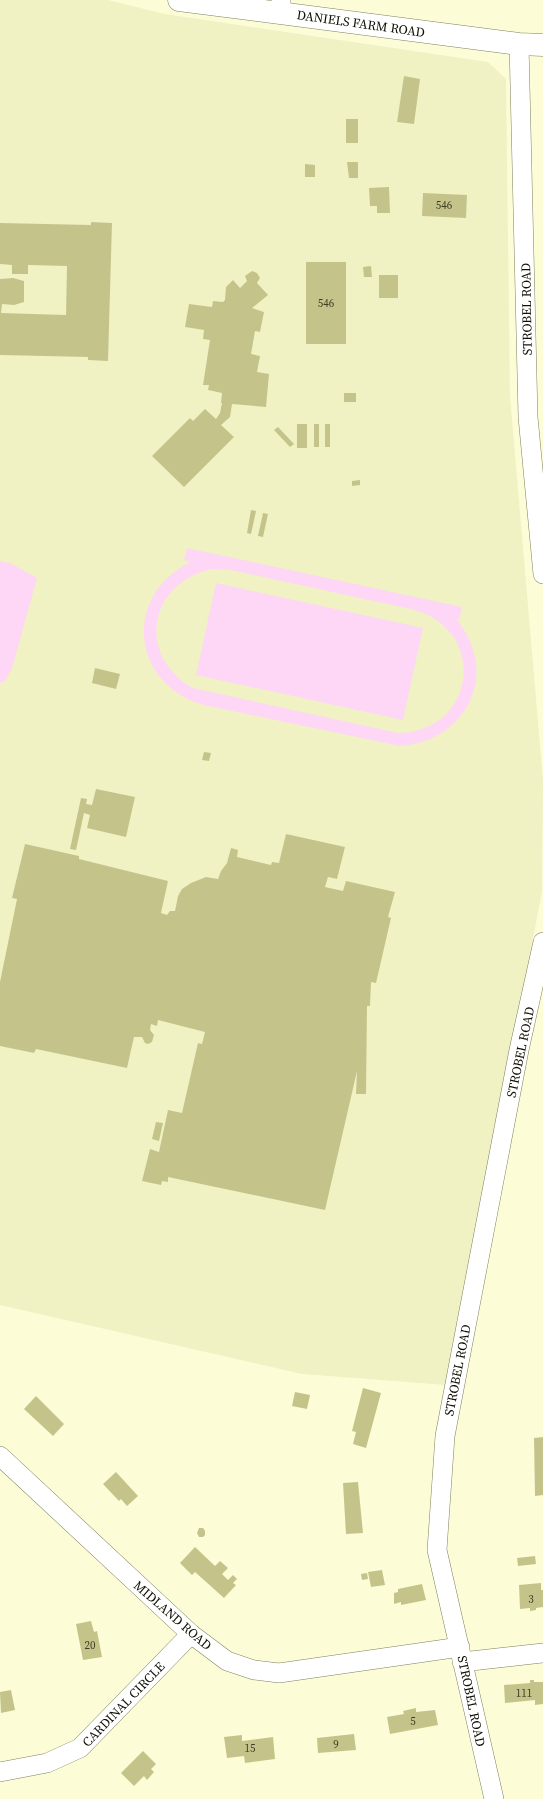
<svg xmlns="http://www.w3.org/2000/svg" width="543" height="1799" font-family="'Source Serif 4',serif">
  <rect width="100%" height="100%" fill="#fcfdd7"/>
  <path fill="#f0f2c4" d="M0,0H108L165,14L488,62L506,79L510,396L543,780L542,892L446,1385L302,1374L0,1305Z"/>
  <g fill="#fed6f6" fill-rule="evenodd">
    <path d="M187,548L462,607L459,620L456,619C501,672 467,742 400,746L204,705C130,684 123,596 190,562L184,560ZM212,569L231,570L415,610C489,632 475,732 398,733L193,688C136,656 148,583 212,569Z"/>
    <path d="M0,561L10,563L37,578L12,668L5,681L0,683Z"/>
    <path d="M216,583L423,628L403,720L196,675Z"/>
  </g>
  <g fill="#c4c48a">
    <path d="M404,76L420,79L414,124L397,122Z"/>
    <rect x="346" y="119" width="12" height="24"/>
    <path d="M347,162H358V178H349Z"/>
    <path d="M305,164L315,165V177H305Z"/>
    <path d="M389,187L390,213H377V206H370L369,188Z"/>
    <path d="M423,193L467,195L466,218L422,216Z"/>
    <path d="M91,222L112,223L108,361L88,360V357L0,355V279L13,278L24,281V302L14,305L2,304L1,313L66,315L67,266L28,265V274H12V265L0,264V223L91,225Z"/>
    <rect x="306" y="262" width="40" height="82"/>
    <path d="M371,266L372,277H364L363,267Z"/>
    <path d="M252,271L257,273L260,278L257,283L268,295L252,308L264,312L260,332L255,331L251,354L260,356L257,372L269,374L266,407L232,404L230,417L221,425L234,437L184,487L152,456L190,418L193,421L205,409L216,419L220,413L222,403H221L222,393L208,390L209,385H203L210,340L203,339L204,330L185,327L189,304L212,307L213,301L223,302L225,300L226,287L233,280L240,288L247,281L245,276Z"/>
    <rect x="379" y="275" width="19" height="23"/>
    <rect x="344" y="393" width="12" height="9"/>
    <rect x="297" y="424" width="10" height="24"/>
    <rect x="314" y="424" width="5" height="23"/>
    <rect x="325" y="424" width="5" height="23"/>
    <path d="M278,427L294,444L290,447L274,430Z"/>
    <path d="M360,480V485L352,486V481Z"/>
    <path d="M251,510L256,511L251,534L247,533Z"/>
    <path d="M263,513L268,514L263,537L258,536Z"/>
    <path d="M95,668L120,674L116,689L92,683Z"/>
    <path d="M204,752L211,753L209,761L202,760Z"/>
    <path d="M96,789L135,797L126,837L87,828L90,815L84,813L76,850L70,849L81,798L87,799L86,804L92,805Z"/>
    <path d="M286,834L345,847L337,879L328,877L325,887L343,891L346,881L395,892L388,917L391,918L376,983L371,982L370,1006H367L366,1094H356L357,1071L325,1210L168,1177V1182L162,1181L161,1185L142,1181L150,1149L159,1152L168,1110L182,1113L198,1043L202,1044L205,1032L158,1020L157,1026L151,1024L150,1030L154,1035L152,1042L148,1044L145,1043L142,1037H134L127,1068L36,1049L34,1053L0,1046V982L17,899L12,898L25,844L79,856V859L168,881L161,913L167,915L170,911H175L178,896L182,889L191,883L206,877L218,879L221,871L227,863L231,848L238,850L237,857L271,865L272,862L279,863Z"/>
    <path d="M156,1122L163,1123L159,1141L152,1139Z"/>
    <path d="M363,1388L381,1393L366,1448L353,1444L356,1432L352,1431Z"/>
    <path d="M295,1392L310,1395L307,1409L292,1406Z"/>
    <path d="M36,1396L64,1424L53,1436L24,1409Z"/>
    <path d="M543,1437V1495L535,1496L534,1438Z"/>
    <path d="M116,1472L138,1496L127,1506L121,1499L119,1501L103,1484Z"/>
    <path d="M358,1482L363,1533L346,1534L343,1483Z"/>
    <path d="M199,1528H203L205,1531V1535L203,1537H199L197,1533Z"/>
    <path d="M195,1547L215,1566L220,1561L228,1568L222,1574L228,1580L233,1575L237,1579L233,1583L236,1585L224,1598L195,1572L192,1575L180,1563Z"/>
    <path d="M535,1556L536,1564L518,1566L517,1558Z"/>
    <path d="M382,1570L385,1585L371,1587L368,1572Z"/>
    <path d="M367,1573L368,1579L362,1580L361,1574Z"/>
    <path d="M541,1583V1590H543V1607L536,1608V1610L530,1611V1608L520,1609L519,1585Z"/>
    <path d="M422,1584L426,1600L401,1605V1602L394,1604V1593L398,1592V1589Z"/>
    <path d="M91,1621L94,1632L97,1631L102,1657L83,1660L76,1624Z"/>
    <path d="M530,1680H534V1682H543V1704L535,1705V1700L505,1703L504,1685L530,1683Z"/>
    <path d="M11,1690L15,1710L1,1713L0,1692Z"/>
    <path d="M416,1708V1712L435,1710L438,1725L390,1734L387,1717L404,1714L403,1711Z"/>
    <path d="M354,1734L356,1750L318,1753L317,1738Z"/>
    <path d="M242,1735V1741L273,1737L275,1759L245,1763L244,1756L227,1758L224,1737Z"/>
    <path d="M143,1751L156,1764L151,1769L154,1772L147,1780L144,1776L134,1786L121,1773Z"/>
  </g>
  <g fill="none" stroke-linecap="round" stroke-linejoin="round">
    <g stroke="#80805f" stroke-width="20">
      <g id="minor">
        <path d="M281,12V0"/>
        <path d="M519,44L528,417L543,574"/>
        <path d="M0,1456L191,1634L227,1661L254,1670L279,1673L460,1647"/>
        <path d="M462,1662L543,1653"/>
        <path d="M0,1772L47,1763L80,1748L191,1634"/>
        <path d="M494,1799L437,1550L445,1436L519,1050L543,942"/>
      </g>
    </g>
    <g stroke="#80805f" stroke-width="23">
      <path id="major" d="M179,0L519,44L543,45"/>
    </g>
    <use href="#minor" stroke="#fff" stroke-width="19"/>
    <use href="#major" stroke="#fff" stroke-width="22"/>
  </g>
  <g text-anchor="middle" stroke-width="3.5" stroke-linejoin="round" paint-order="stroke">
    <g font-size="11" fill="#3d3d26">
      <text x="444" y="209">546</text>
      <text x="326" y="307">546</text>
      <text x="531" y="1603">3</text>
      <text x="90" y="1649">20</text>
      <text x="524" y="1697">111</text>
      <text x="413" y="1725">5</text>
      <text x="336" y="1748">9</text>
      <text x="250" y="1752">15</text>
    </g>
    <g font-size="13" fill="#101005" stroke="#fff">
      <text transform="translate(361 23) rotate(8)" y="5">DANIELS FARM ROAD</text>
      <text transform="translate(526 309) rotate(-91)" y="5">STROBEL ROAD</text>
      <text transform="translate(520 1052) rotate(-78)" y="5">STROBEL ROAD</text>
      <text transform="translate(457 1370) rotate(-79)" y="5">STROBEL ROAD</text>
      <text transform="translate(173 1615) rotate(41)" y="5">MIDLAND ROAD</text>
      <text transform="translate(472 1701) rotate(78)" y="5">STROBEL ROAD</text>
      <text transform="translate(123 1704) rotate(-46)" y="5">CARDINAL CIRCLE</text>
    </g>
  </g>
</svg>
